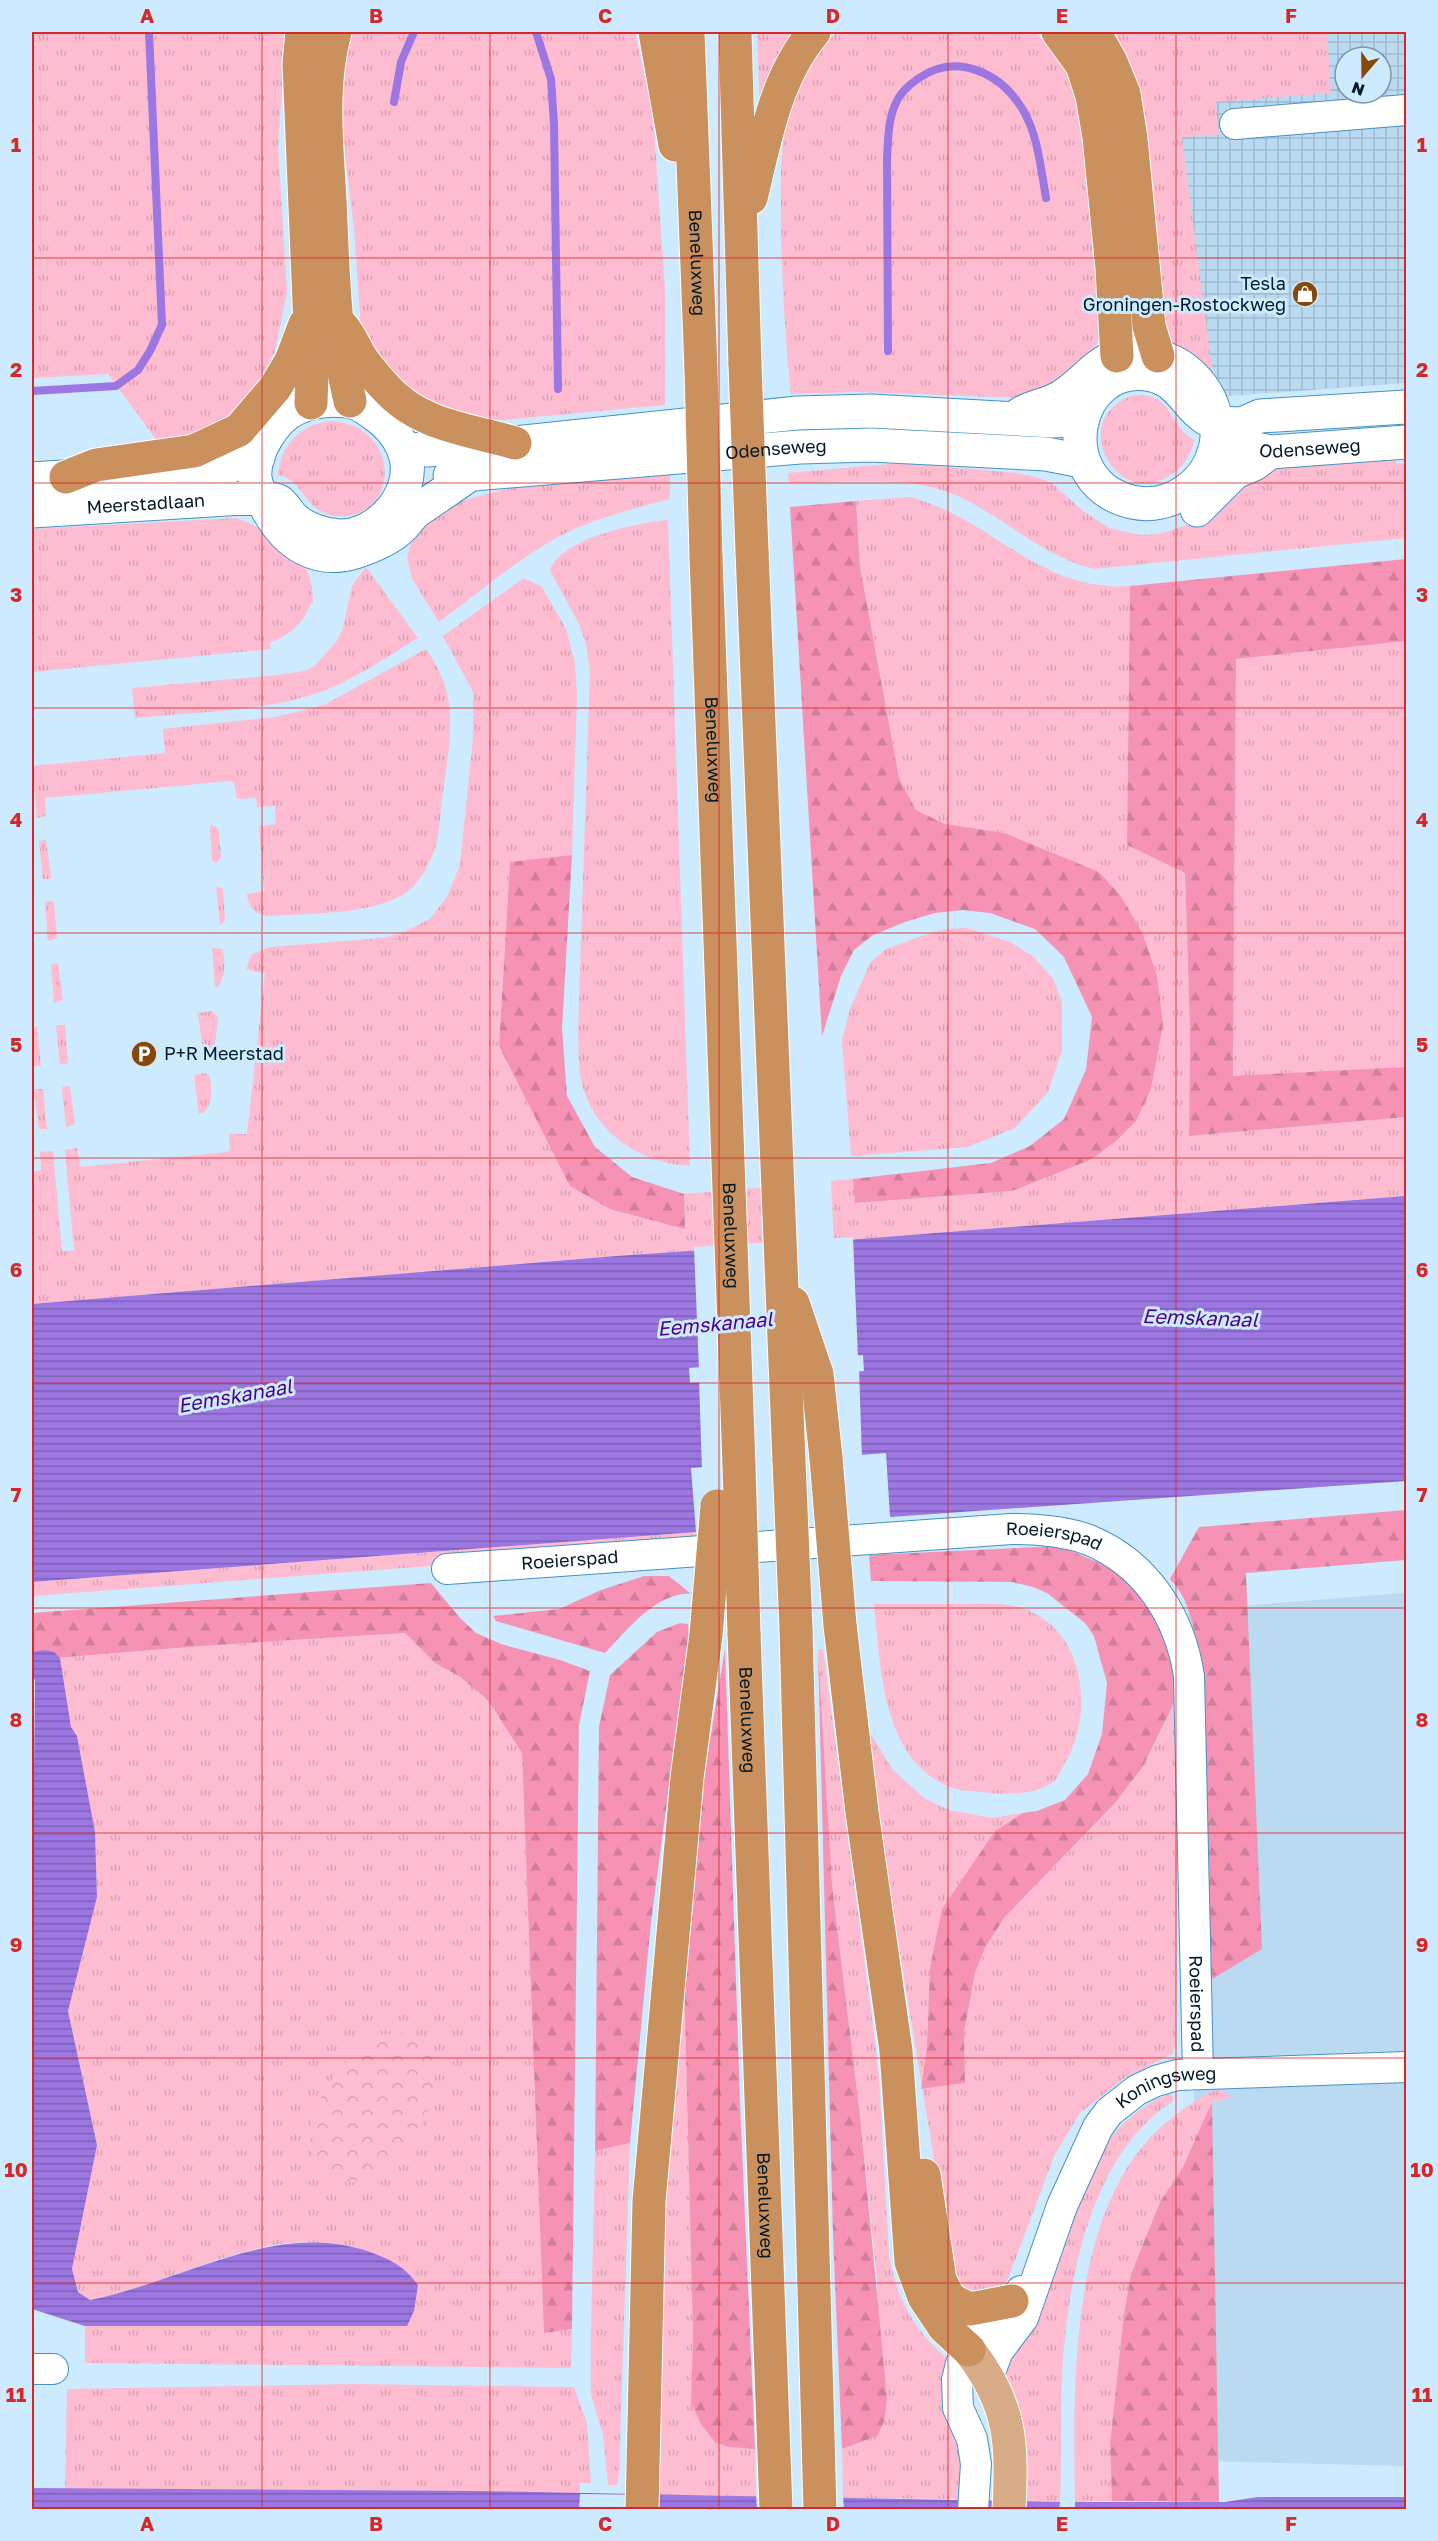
<svg xmlns="http://www.w3.org/2000/svg" width="1438" height="2541" font-family="'Golos Text',sans-serif">
  <defs>
    <pattern id="industrial-grid" width="8" height="8" patternUnits="userSpaceOnUse" patternTransform="scale(1.5)"><rect width="8" height="8" fill="#badaf1"/><path d="M0 4h8M4 0v8" fill="none" stroke="#9ebacf"/></pattern>
    <pattern id="grass-tufts" width="24" height="20" patternUnits="userSpaceOnUse" patternTransform="scale(1.5)"><rect width="24" height="20" fill="#febcd1"/><path d="M3 7l-1-3M5 7V3M7 7l1-3M15 17l-1-3M17 17v-4M19 17l1-3" fill="none" stroke="#d8a1b3"/></pattern>
    <pattern id="forest-firs" width="22" height="20" patternUnits="userSpaceOnUse" patternTransform="scale(1.5)"><rect width="22" height="20" fill="#f693b5"/><path d="M5 1l3.5 6h-7zM16 11l3.5 6h-7z" fill="#d17e9c"/></pattern>
    <pattern id="park-crowns" width="20" height="18" patternUnits="userSpaceOnUse" patternTransform="scale(1.5)"><rect width="20" height="18" fill="#febcd1"/><path d="M2 6a3 3 0 1 1 6 0M12 15a3 3 0 1 1 6 0" fill="none" stroke="#d8a1b3"/></pattern>
    <pattern id="water-rules" width="6" height="5" patternUnits="userSpaceOnUse" patternTransform="scale(1.5)"><rect width="6" height="5" fill="#9c76e1"/><path d="M0 2.5h6" fill="none" stroke="#7d60b6"/></pattern>
  </defs>
  <rect width="100%" height="100%" fill="#cdeafe"/>
  <path fill="#badaf1" d="M1406,1593V2466L1199,2461L1188,1610Z"/>
  <path fill="url(#industrial-grid)" fill-rule="evenodd" d="M1124,32H1406V383L1216,397ZM1345,57H1381V93H1345Z"/>
  <g fill="url(#grass-tufts)">
    <path d="M32,32H286L278,145L287,292L275,351L262,379L244,406L222,424L161,446L108,374L32,378Z"/>
    <path d="M347,32H635L653,114L665,290V405L503,420H462L403,394L361,327L354,229L339,103Z"/>
    <path d="M757,32H804L761,131Z"/>
    <path d="M837,32H1036L1062,63L1081,100L1101,334L1095,347L1078,369L1025,398L861,392L791,394C785,338 782,283 781,226C781,180 778,126 799,83C809,64 822,46 837,32Z"/>
    <path d="M1109,32H1327L1331,93L1216,102L1219,135L1182,137L1214,384L1167,338Z"/>
    <path d="M1135,395C1174,394 1167,424 1194,440C1192,452 1185,464 1176,471C1119,518 1063,416 1135,395Z"/>
    <path d="M332,421C402,426 400,518 340,516C303,515 305,479 278,475C280,445 302,423 332,421Z"/>
    <path d="M1396,457V464L1406,463V538L1094,569C1040,556 1003,515 953,494C902,474 843,483 789,483L788,473L901,463L1017,473L1039,478L1052,483L1083,511L1109,528L1140,535L1160,534L1190,524L1263,469Z"/>
    <path d="M670,475V499C632,509 595,518 560,536C517,559 479,593 439,622L412,579L407,557L414,534L447,505L509,488Z"/>
    <path d="M910,497C992,518 1039,593 1130,586L1127,845L1185,873L1190,1031L1189,1136L1406,1117V1196L834,1241L831,1181L853,1179L855,1203L1012,1191L1156,1056L1163,1024L1004,833L945,825L916,810L899,778L860,567L856,501Z"/>
    <path d="M236,518C258,524 297,551 307,571C312,581 313,592 313,603L310,604C304,624 288,636 269,643L271,649L32,672V529Z"/>
    <path d="M668,520L690,1166C641,1163 595,1134 582,1084C578,1067 579,1050 578,1033L590,670L586,644L580,626L550,570C562,538 637,523 668,520Z"/>
    <path d="M366,567L418,638C385,658 345,686 308,696C255,712 190,712 135,718L132,688L278,675L305,671L315,666L337,641L343,628L352,586Z"/>
    <path d="M524,578L542,587L566,629L575,663L577,696L572,855L510,863L499,1046L571,1186L684,1229V1194L782,1186L786,1244L616,1256L32,1304V1172L41,1170L40,1152L53,1151L62,1251H74L65,1150L77,1148L81,1167L227,1152L230,1150L229,1134H247L265,974L246,969L252,954L270,947L384,938L406,931L430,919L447,897L460,865L473,739V692L443,636Z"/>
    <path d="M1406,641V1067L1233,1077L1236,659Z"/>
    <path d="M426,649C438,666 446,683 449,703C453,735 446,768 442,799C440,815 440,833 435,849C429,864 421,881 408,891C378,915 309,913 270,916C256,916 248,908 247,894L264,891L259,826L276,824L275,806L257,807L256,798L237,799L234,783L231,781L45,798L46,816L37,818L32,766L165,753L163,729L276,717L324,705Z"/>
    <path d="M210,825L216,827L219,832L221,858L216,863L212,861Z"/>
    <path d="M46,840L51,876L50,879H43L39,841Z"/>
    <path d="M216,886L223,889L225,921L220,925Z"/>
    <path d="M52,901L54,902L57,938L48,941L45,902Z"/>
    <path d="M967,928L1010,942L1034,957L1053,979L1062,1002V1051L1048,1092L1015,1128L968,1147L851,1156L842,1040L850,1009L870,963L886,949L922,936L945,929Z"/>
    <path d="M212,948L222,949C226,958 225,981 217,987L215,986Z"/>
    <path d="M58,963L63,1000L54,1003L51,964Z"/>
    <path d="M212,1011L218,1018L215,1045L212,1049L203,1051L198,1013Z"/>
    <path d="M56,1025H65L68,1064H60Z"/>
    <path d="M32,1027H37L41,1066L32,1065Z"/>
    <path d="M205,1073L209,1076C213,1085 212,1107 203,1113L199,1114L194,1075Z"/>
    <path d="M70,1086L75,1124L66,1127L62,1087Z"/>
    <path d="M43,1089L47,1129H39L34,1092L35,1089Z"/>
    <path d="M696,1532V1546L32,1596V1582Z"/>
    <path d="M874,1604C901,1604 928,1604 956,1604C980,1604 1005,1601 1028,1610C1086,1635 1094,1714 1065,1763C1061,1769 1058,1779 1053,1782C1036,1795 1002,1795 982,1792C972,1791 960,1791 950,1787C881,1759 881,1667 874,1604Z"/>
    <path d="M405,1633L435,1663L459,1676L488,1700L522,1753L544,2332L572,2329L571,2368L85,2363V2326H407L353,2246C329,2244 304,2240 280,2244C217,2254 154,2287 90,2300L78,2292L72,2269L97,2145L68,2011L97,1897L95,1832L77,1736L71,1727L60,1658L201,1646Z"/>
    <path d="M818,1649H823L874,2033L879,2078L889,2255C897,2300 915,2332 950,2361C932,2413 951,2406 965,2448C968,2459 962,2487 961,2499L843,2498L842,2449L877,2436V2280L860,2116L832,1885Z"/>
    <path d="M1178,1695L1176,2044L1172,2054L1123,2079L1080,2113L1055,2154L1008,2279C992,2299 965,2296 953,2273L886,1869L867,1766L869,1731L893,1770L924,1798L949,1810L991,1818L1023,1813L995,1831L927,2047L922,2089L965,2083L964,2033L975,1973L985,1948L1004,1918L1115,1803L1142,1768Z"/>
    <path d="M683,1935L693,2337L691,2402L729,2447L755,2449L756,2498L717,2495H653L655,2326Z"/>
    <path d="M1220,2090L1228,2094L1230,2098L1212,2102L1183,2167L1160,2202L1131,2274L1124,2314L1110,2444L1112,2501L1075,2502C1073,2383 1068,2192 1176,2115C1188,2106 1205,2092 1220,2090Z"/>
    <path d="M1168,2094L1173,2096V2101C1089,2155 1066,2286 1062,2379C1060,2420 1062,2461 1060,2502L1023,2501L1006,2384L1008,2362L1105,2145C1122,2122 1141,2106 1168,2094Z"/>
    <path d="M630,2143L619,2474L617,2485H608L603,2435L591,2395V2329L595,2151Z"/>
    <path d="M352,2384L574,2387L587,2423L591,2483H580V2494L481,2491L65,2489L67,2389Z"/>
  </g>
  <g fill="url(#forest-firs)">
    <path d="M856,501L860,567L899,778L916,810L945,824L1004,833L1099,872L1120,895L1143,934L1157,976L1163,1024L1151,1089L1136,1121L1116,1141L1092,1159L1012,1191L855,1203L853,1179L991,1163L1030,1146L1064,1119L1086,1070L1092,1017L1064,957L1035,929L990,913L962,910L935,913L905,922L873,935L854,950L841,976L822,1036L790,507Z"/>
    <path d="M1406,559V641L1236,659L1233,1076L1406,1067V1117L1189,1136L1190,1031L1185,873L1127,845L1130,586Z"/>
    <path d="M572,855L562,1028L567,1096L595,1147L632,1177L684,1194L685,1229L610,1209L570,1186L499,1046L510,862Z"/>
    <path d="M1406,1510V1560L1246,1573L1262,1949L1199,1987V1654C1193,1626 1190,1600 1170,1579L1199,1527Z"/>
    <path d="M1059,1546L1114,1569L1164,1614L1178,1695L1142,1768L1115,1803L1004,1918L985,1948L975,1973L964,2033L965,2083L921,2089L927,2047L930,1968L942,1909L995,1831L1023,1813L1037,1811L1065,1800L1088,1774L1102,1734L1107,1683L1094,1636L1085,1623L1047,1593L1033,1587L1012,1582L871,1581L869,1555Z"/>
    <path d="M644,1576H669L691,1594C658,1591 626,1631 605,1653L496,1621L493,1616L559,1609L601,1590Z"/>
    <path d="M431,1583L460,1618L476,1633L501,1644L560,1660L590,1671L579,1725L572,2329L544,2333L522,1753L488,1700L459,1676L435,1663L405,1633L201,1646L32,1660V1613Z"/>
    <path d="M680,1623L688,1624L690,1652L677,1726L651,1922L630,2143L595,2151L599,1727L610,1675L657,1632Z"/>
    <path d="M725,1649L740,2102L755,2449L729,2447L715,2442L701,2424L691,2402L693,2337L683,1935L702,1789Z"/>
    <path d="M818,1649L832,1885L860,2116L887,2399L884,2422L877,2436L842,2449L833,2235Z"/>
    <path d="M1212,2102L1219,2502L1112,2501L1110,2444L1124,2314L1131,2274L1160,2202L1183,2167Z"/>
  </g>
  <path fill="url(#park-crowns)" d="M402,2033C408,2036 419,2038 423,2043C453,2073 418,2147 390,2169C372,2182 338,2189 323,2171C287,2130 338,2058 376,2037C382,2033 394,2034 402,2033Z"/>
  <g fill="url(#water-rules)" fill-rule="evenodd">
    <path d="M1406,1196V1481L890,1517L886,1453L691,1468L696,1532L32,1582V1304L616,1256L834,1241ZM863,1355L864,1371L690,1383L689,1368Z"/>
    <path d="M45,1650L54,1652L60,1658L71,1727L77,1736L95,1832L97,1897L68,2011L97,2145L72,2269L78,2292L90,2300C182,2282 275,2219 370,2252C392,2260 405,2267 418,2285L414,2311L407,2326H85L32,2309V1948L35,1680L32,1674V1652Z"/>
    <path d="M32,2488L481,2491L1060,2502L1059,2510H32Z"/>
    <path d="M1258,2497H1406V2509H1075V2502H1225Z"/>
  </g>
  <g fill="#cdeafe">
    <path d="M853,1237L858,1358L699,1370L694,1247Z"/>
    <path d="M859,1368L862,1458L702,1470L699,1380Z"/>
    <path d="M580,2494L653,2495V2510L579,2509Z"/>
    <path d="M756,2495H843L844,2509H757Z"/>
  </g>
  <g fill="none" stroke-linecap="round" stroke-linejoin="round">
    <g stroke="#9c76e1" stroke-width="8">
      <path d="M536,32L551,79L554,124L558,389"/>
      <path d="M394,102L401,62L414,32"/>
      <path d="M888,351L887,159C888,141 888,121 895,105C899,94 910,84 919,78C957,52 1001,73 1023,110C1038,135 1041,170 1046,198"/>
      <path d="M32,391L116,386L138,370L150,351L162,325L149,32"/>
    </g>
    <g stroke="#4593c2" stroke-width="32">
      <g id="minor">
        <path d="M1235,124L1406,110"/>
        <path id="s1" d="M447,1569L1011,1529C1037,1529 1065,1531 1089,1540C1147,1564 1180,1617 1189,1676L1198,2074"/>
        <path d="M32,2369H53"/>
        <path id="s2" d="M988,2377L998,2351L1023,2318L1062,2206L1098,2127L1109,2112L1137,2090L1156,2081L1177,2075L1406,2067"/>
        <path d="M973,2510L976,2464L972,2439L958,2408L957,2380L961,2364L969,2350L1021,2291"/>
      </g>
    </g>
    <g stroke="#4593c2" stroke-width="35">
      <g id="tertiary">
        <path d="M1215,423L1242,424L1260,416L1406,407"/>
        <path id="s3" d="M1213,455L1252,448L1270,452L1406,442"/>
      </g>
    </g>
    <g stroke="#4593c2" stroke-width="35">
      <g id="secondary">
        <path d="M1020,414C1033,406 1048,405 1061,397C1081,385 1094,365 1116,356C1126,352 1141,353 1152,355C1192,361 1224,404 1216,445C1209,483 1170,511 1132,502C1048,482 1074,359 1152,375C1182,381 1188,413 1215,423"/>
        <path d="M404,449L427,450L515,443L797,413L871,411L1053,421L1068,420L1084,412"/>
        <path id="s4" d="M450,476L800,447L871,445L1046,454L1082,461"/>
        <path d="M32,479L231,466L258,458"/>
        <path d="M1197,510L1235,472L1254,464L1270,452"/>
        <path id="s5" d="M32,511L260,497C265,498 273,499 278,501C284,504 288,513 293,518C305,529 323,535 339,536C380,537 421,489 403,448C397,434 387,423 374,414C367,409 356,401 346,401C330,399 312,401 297,408C274,418 253,453 255,478C257,491 263,501 269,512C287,544 317,564 355,552C371,547 386,541 399,530C406,524 410,516 418,510C435,498 453,487 470,474"/>
      </g>
    </g>
    <g stroke="#fff" stroke-width="35">
      <path id="primary" d="M969,2350C1012,2406 1012,2442 1009,2510"/>
    </g>
    <g stroke="#fff" stroke-width="35">
      <g id="trunk">
        <path d="M302,32L299,64L312,373L311,403"/>
        <path d="M335,32C320,86 327,145 330,200C333,268 334,335 350,401"/>
        <path d="M655,32L675,145"/>
        <path id="s6" d="M688,32L701,370"/>
        <path d="M735,32L745,365"/>
        <path d="M1058,32L1082,65L1092,96L1099,137L1112,268L1117,356"/>
        <path d="M1094,32L1111,62L1124,94L1131,139L1149,326L1158,356"/>
        <path d="M751,198C765,141 775,78 814,32"/>
        <path d="M342,326C352,337 355,350 364,362C370,370 377,379 385,387C419,426 468,429 515,443"/>
        <path d="M66,477L96,465L194,451L239,430L275,388L291,361L305,324"/>
        <path d="M752,551L789,1461"/>
        <path id="s7" d="M706,556L739,1465"/>
        <path d="M793,1303L817,1374L826,1458"/>
        <path d="M840,1625L862,1812L896,2051L911,2262L924,2297L944,2327L969,2350"/>
        <path d="M796,1629L820,2510"/>
        <path id="s8" d="M744,1633L776,2510"/>
        <path d="M924,2175L940,2280L948,2296L955,2302L970,2309L1012,2301"/>
        <path d="M642,2510L649,2201L687,1778L706,1635"/>
      </g>
    </g>
    <use href="#minor" stroke="#fff" stroke-width="30"/>
    <use href="#tertiary" stroke="#fff" stroke-width="33"/>
    <use href="#secondary" stroke="#fff" stroke-width="33"/>
    <use href="#primary" stroke="#d7ac86" stroke-width="33"/>
    <use href="#trunk" stroke="#ca905e" stroke-width="33"/>
    <g stroke="#fff" stroke-width="35" stroke-linecap="butt">
      <g id="trunk-bridge">
        <path d="M745,365L752,551"/>
        <path d="M701,370L706,556"/>
        <path d="M826,1458L840,1625"/>
        <path d="M789,1461L796,1629"/>
        <path d="M739,1465L744,1633"/>
        <path d="M706,1635L717,1506"/>
      </g>
    </g>
    <use href="#trunk-bridge" stroke="#ca905e" stroke-width="33"/>
  </g>
  <path fill="none" stroke="#d62828" stroke-width="1.5" stroke-opacity="0.55" d="M262,32V2510M490,32V2510M719,32V2510M948,32V2510M1176,32V2510M32,258H1406M32,483H1406M32,708H1406M32,933H1406M32,1158H1406M32,1383H1406M32,1608H1406M32,1833H1406M32,2058H1406M32,2283H1406"/>
  <defs>
    <g id="shop-disc" transform="scale(1.35)"><circle r="9.5" fill="#87490a" stroke="#cdeafe"/><path d="M-5-2.5h2.3a2.7 3.5 0 0 1 5.4 0H5L5.5 6h-11ZM-1.5-2.5h3a1.5 2.3 0 0 0-3 0Z" fill="#fff"/></g>
    <g id="parking-disc" transform="scale(1.35)"><circle r="9.5" fill="#87490a" stroke="#cdeafe"/><path d="M-3.5-5.5H1a3.5 3.5 0 0 1 0 7H-1V5.5H-3.5ZM-1-3.4V-.6H.8a1.4 1.4 0 0 0 0-2.8Z" fill="#fff"/></g>
  </defs>
  <g fill-rule="evenodd">
    <use href="#shop-disc" x="1305" y="294"/>
    <use href="#parking-disc" x="144" y="1054"/>
  </g>
  <g text-anchor="middle" stroke-width="6" stroke-linejoin="round" paint-order="stroke">
    <g font-size="18" fill="#021927" stroke="#cdeafe">
      <text dy="6" stroke="none"><textPath href="#s6" startOffset="231">Beneluxweg</textPath></text>
      <text dy="6" stroke="none"><textPath href="#s3" startOffset="98">Odenseweg</textPath></text>
      <text dy="6" stroke="none"><textPath href="#s4" startOffset="327">Odenseweg</textPath></text>
      <text dy="6" stroke="none"><textPath href="#s5" startOffset="114">Meerstadlaan</textPath></text>
      <text dy="6" stroke="none"><textPath href="#s7" startOffset="194">Beneluxweg</textPath></text>
      <text dy="6" stroke="none"><textPath href="#s7" startOffset="680">Beneluxweg</textPath></text>
      <text dy="6" stroke="none"><textPath href="#s1" startOffset="609">Roeierspad</textPath></text>
      <text dy="6" stroke="none"><textPath href="#s1" startOffset="123">Roeierspad</textPath></text>
      <text dy="6" stroke="none"><textPath href="#s8" startOffset="87">Beneluxweg</textPath></text>
      <text dy="6" stroke="none"><textPath href="#s1" startOffset="1149">Roeierspad</textPath></text>
      <text dy="6" stroke="none"><textPath href="#s2" startOffset="358">Koningsweg</textPath></text>
      <text dy="6" stroke="none"><textPath href="#s8" startOffset="573">Beneluxweg</textPath></text>
    </g>
    <g font-size="18" fill="#021927" stroke="#cdeafe" text-anchor="end">
      <text x="1286" y="290">Tesla<tspan x="1286" dy="21">Groningen-Rostockweg</tspan></text>
      <text x="164" y="1060" text-anchor="start">P+R Meerstad</text>
    </g>
    <g font-size="20" font-style="italic" fill="#4a008a" stroke="#cdeafe">
      <text transform="translate(1200 1318) rotate(2)" y="7">Eemskanaal</text>
      <text transform="translate(715 1324) rotate(-5)" y="7">Eemskanaal</text>
      <text transform="translate(235 1396) rotate(-10)" y="7">Eemskanaal</text>
    </g>
  </g>
  <rect width="1438" height="2541" fill="none" stroke="#cdeafe" stroke-width="66"/>
  <g transform="translate(1363 75) rotate(200)"><circle r="28" fill="#cdeafe" stroke="#7c96a8" stroke-width="1.5"/>
  <path d="M0-4.5L10 22L0 15L-10 22Z" fill="#87490a"/>
  <text y="-9" font-size="16" font-weight="bold" text-anchor="middle" fill="#021927">N</text>
  </g>
  <rect x="33" y="33" width="1372" height="2475" fill="none" stroke="#d62828" stroke-width="2"/>
  <g font-size="20" text-anchor="middle" font-weight="bold" fill="#d62828">
    <text x="147" y="23">A</text>
    <text x="376" y="23">B</text>
    <text x="605" y="23">C</text>
    <text x="833" y="23">D</text>
    <text x="1062" y="23">E</text>
    <text x="1291" y="23">F</text>
    <text x="16" y="152">1</text>
    <text x="1422" y="152">1</text>
    <text x="16" y="377">2</text>
    <text x="1422" y="377">2</text>
    <text x="16" y="602">3</text>
    <text x="1422" y="602">3</text>
    <text x="16" y="827">4</text>
    <text x="1422" y="827">4</text>
    <text x="16" y="1052">5</text>
    <text x="1422" y="1052">5</text>
    <text x="16" y="1277">6</text>
    <text x="1422" y="1277">6</text>
    <text x="16" y="1502">7</text>
    <text x="1422" y="1502">7</text>
    <text x="16" y="1727">8</text>
    <text x="1422" y="1727">8</text>
    <text x="16" y="1952">9</text>
    <text x="1422" y="1952">9</text>
    <text x="16" y="2177">10</text>
    <text x="1422" y="2177">10</text>
    <text x="16" y="2402">11</text>
    <text x="1422" y="2402">11</text>
    <text x="147" y="2531">A</text>
    <text x="376" y="2531">B</text>
    <text x="605" y="2531">C</text>
    <text x="833" y="2531">D</text>
    <text x="1062" y="2531">E</text>
    <text x="1291" y="2531">F</text>
  </g>
</svg>
